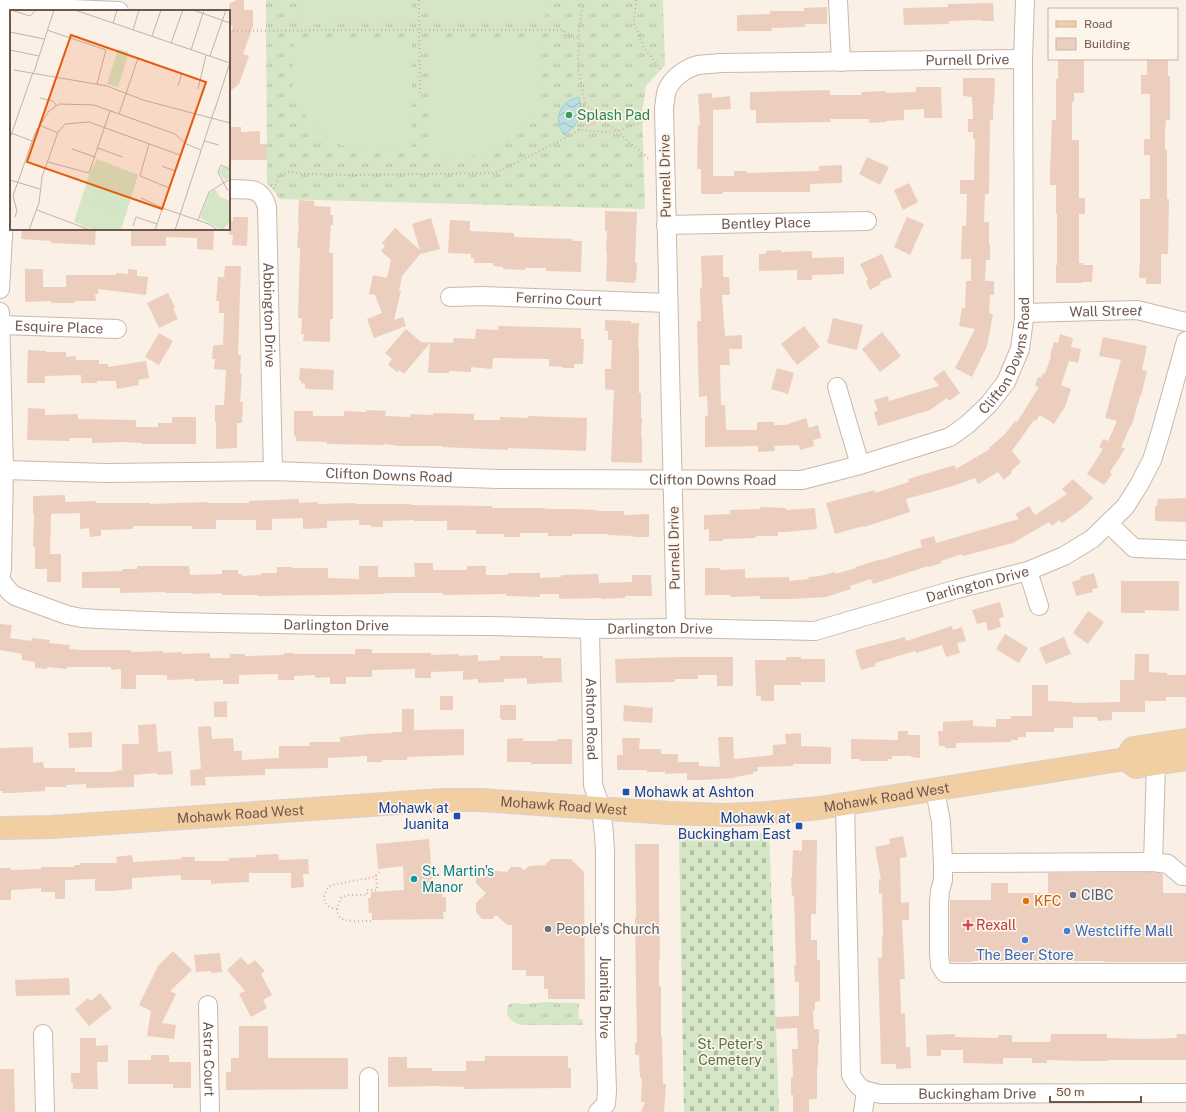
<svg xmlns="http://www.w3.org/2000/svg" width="1186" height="1112" font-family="'Public Sans',sans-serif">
  <defs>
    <pattern id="grass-tufts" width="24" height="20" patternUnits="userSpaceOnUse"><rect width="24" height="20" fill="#d4e6c5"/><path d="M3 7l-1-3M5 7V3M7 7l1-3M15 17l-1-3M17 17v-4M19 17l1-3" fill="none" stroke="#b0bda2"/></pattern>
    <pattern id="cemetery-stones" width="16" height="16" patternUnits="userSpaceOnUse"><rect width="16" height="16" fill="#d4e6c5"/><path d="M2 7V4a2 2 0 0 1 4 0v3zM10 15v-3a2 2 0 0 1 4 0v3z" fill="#b0bda2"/></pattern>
    <pattern id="water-waves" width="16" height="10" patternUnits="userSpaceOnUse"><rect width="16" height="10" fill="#bbdee1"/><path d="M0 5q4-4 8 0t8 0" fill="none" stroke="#9cb7b9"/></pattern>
  </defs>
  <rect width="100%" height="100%" fill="#faf0e5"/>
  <g fill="url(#grass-tufts)">
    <path d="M266,0H663L665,65L646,86L642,112L645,209L279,199L275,192L267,183Z"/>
    <path d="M545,1002L579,1003L578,1019L583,1020V1025H521C511,1022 503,1015 509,1004L514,1003L526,1004Z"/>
  </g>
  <path fill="url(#cemetery-stones)" d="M769,833L779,1112H684L679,837Z"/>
  <g fill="#d4e6c5">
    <path d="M297,0H411V13L404,21L301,25Z"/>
    <path d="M428,0H546L545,20H436L428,12Z"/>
    <path d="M294,37H404L412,45L411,148L362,151L338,144L318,130L302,111L293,87V62Z"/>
    <path d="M436,39H539L542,87L536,111L522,132L502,147L479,156L454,157L428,156V47Z"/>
  </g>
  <path fill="url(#water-waves)" stroke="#a3ced2" d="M579,97C583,114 579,125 564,135C553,119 559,101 579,97Z"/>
  <g fill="#eccebf">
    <path d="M237,0H244V10H253V26L243,54L249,56L239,84L229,92V38L233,26H229V4Z"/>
    <path d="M993,3L994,21H981V20L949,21V24L904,25L903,8L948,7V4Z"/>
    <path d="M827,7V24H805V27L772,28L771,31H737V15L770,14V11H804V8Z"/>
    <path d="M1058,59H1084V93H1074V102H1072V140H1079V198H1085V214H1079V263H1083V265H1093L1092,282H1082V283H1056V265H1057V214H1056V185H1050V170L1052,120H1056V79H1058Z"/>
    <path d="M1147,59H1168V76H1170V120H1166L1165,130V150H1167V199H1169L1168,254H1161V284H1146V278H1139L1140,260V199H1150V155H1144V139H1150V94H1141V75H1147Z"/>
    <path d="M963,78H995L994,105H993V120H990L989,194H985L984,222H989V244H990V260H986L985,281H994V295H990L989,313L993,314L987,346L972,377L955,368L975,329L959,326L962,308H965L966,281H971V259H961L962,226H966L967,194H960V180H974L975,139H973V132H968V119H973L972,97L963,96Z"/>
    <path d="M916,87H941L942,118H924V109L904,110V120L886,121V122L869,123V119H830L831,122L756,123V110H750V92L830,90V95H861V92L886,91V93L916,92Z"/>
    <path d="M712,93V98L730,96L731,109L713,110V176H734V171H747V173L819,171V166L842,165V183L810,184V192H723V194H701V169H697L698,125H700L698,94Z"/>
    <path d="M588,114H594L598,120L594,126H588L584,119Z"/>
    <path d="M229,127H241V132L260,131V144H267V160H229Z"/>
    <path d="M867,157L889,167L880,185L859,174Z"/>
    <path d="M909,183L918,202L903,210L894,190Z"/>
    <path d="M299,200L314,201V206L331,207L330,215H333V225H331L329,253H333V319H330V342L303,341L304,334H301L302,318H298L300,248H297L299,222H298Z"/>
    <path d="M605,211L637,212L635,263H637L636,280H635V283L606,281L607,253H606L607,231H605Z"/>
    <path d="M233,217H248L247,246L232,245L233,235H229V221H233Z"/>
    <path d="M907,217L924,224L910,255L894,247Z"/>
    <path d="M431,218L440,249L421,254V253L402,276L399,291H401L394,320L403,317L406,326L374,338L367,319L382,313L375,295L369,294L373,275L387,278L391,260L381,251L385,246L382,243L395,228L420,250L412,224Z"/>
    <path d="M450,220L470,221V231L514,233V237L573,239V241H582L581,272L546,271V268H525V270L503,269V267L493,266V263H474V258H471V254L448,253Z"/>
    <path d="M22,229H96L95,245L51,243V241L21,239Z"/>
    <path d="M131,229H214L213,250L197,249V238L166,237V246H131Z"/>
    <path d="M781,250V252L812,251V258L844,257V274L812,275V280H797V270L759,271V254H766V251Z"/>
    <path d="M882,254L890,272L892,277L880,282L881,284L870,290L866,281L868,280L860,264Z"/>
    <path d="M723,255V277H729L730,295H722L725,336L742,335V349H729L730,365H720L721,405H725L726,430H757V422H774V425H785L806,418L809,428L818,425L821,438L813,440L814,446L800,450L799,445L774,446L775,451L758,452V446L705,447V416H708L707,396L699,397L697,321H701L700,288H702L701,256Z"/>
    <path d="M225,266H241L238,355H241L240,374H242L240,402H243L242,423H237V448L216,449V422H215V405H224L226,370L214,369L215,359H212L213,346H214L215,345H223L224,313H219V301H216L218,277H224Z"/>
    <path d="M25,269H43V287H66V275H116V273L128,274V269L137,270V276L148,277L146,295L98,289V294H95L96,301H75V303H51V301L25,302Z"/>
    <path d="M168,293L175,307L173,308L178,319L159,328L147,303Z"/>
    <path d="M833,318L863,325L857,350L827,343Z"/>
    <path d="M605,320L631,321V323H639L638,349H639V393H641V418H642L641,436H642V463L611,462L614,390L605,389V369H611L612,340H608V331H605Z"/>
    <path d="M498,326L581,328V339H584L583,364H574V368H563V367L549,366V359L493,358L492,369L471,367V372L449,371V373H428L430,343L404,374L399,370L397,372L388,365L392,359L385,353L406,329L421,342L453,343L454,338L475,339L476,329L498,330Z"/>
    <path d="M804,326L820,347L797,365L781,344Z"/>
    <path d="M882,332L901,356L880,372L862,349Z"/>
    <path d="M159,333L173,341L159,365L145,357Z"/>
    <path d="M1060,334L1073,338L1071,347L1081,349L1078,363L1069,361L1061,385L1071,389L1065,407L1054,424L1040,415L1036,421L1034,420L1012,451L1021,462L1011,471L1012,473L1004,480L998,472L978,484L975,478L953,486L906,499L910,512L864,527L863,526L835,534L826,503L875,490V493L909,482L908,479L955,465L956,469L990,449L989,448L1005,434L1015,421L1017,422L1039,387L1035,386L1038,377L1041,378L1043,373L1045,374L1051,356H1050L1054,342L1058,343Z"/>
    <path d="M1103,337L1147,346L1142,370L1147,371L1141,396H1140L1132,425H1131L1121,447L1125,449L1110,472L1112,474L1104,485L1087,474L1103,449L1099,447L1103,439L1108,441L1117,421L1105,418L1121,360L1099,356Z"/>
    <path d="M28,350L46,351V352H66V357L76,356V360H99V364H108V367L146,361L149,378L138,380L139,385L117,389L116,381H97V383H81V375L45,376V383H27Z"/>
    <path d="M300,368L334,370L333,390L305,389V384L301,383V380H299Z"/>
    <path d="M777,368L794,373L788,394L771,389Z"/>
    <path d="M944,370L960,393L949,401L947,398L930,410L878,426L874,412L878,411L874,400L888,396L889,401L939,386L933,378Z"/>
    <path d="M28,408L45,409V415L78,414V419L136,420V427H158V423H172V417H196V444H142V443L123,442L92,443V438H69L70,441L27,440Z"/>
    <path d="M367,410L386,411L385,416L410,417L411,414L433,415V413L474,414V420H500V417L528,418V416L587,418L586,451L508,448V450L442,447V446H399L384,444V445L327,444V442L296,441V436L294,437V411H313V416H344V411L366,412Z"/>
    <path d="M1073,479L1093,498L1083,508L1062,523L1059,520L1052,526L1049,522L1013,543L963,556L962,554L941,561L942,563L928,567V566L873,584L871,579L850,586L851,589L826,597L792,599H760V596L730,597V595H705V568H720V570L745,569V578L789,577V581L809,579L808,577L820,576L835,572V574L856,568V567L881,559V560L922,547L920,540L934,536L936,543L1019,519L1015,514L1029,506L1035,515L1067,494L1062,489Z"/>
    <path d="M65,495V502L96,501V503H150V504L207,502V503H249V501L299,499V503L318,502V504L355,503V504H411V505L492,506V508H545V509H572L597,510V511H624V515L649,514V537H633V536L608,535V534H572V536H548V533H520V537H504V534H476V530H447V521H414V520L383,521V527H371V525H359V520L327,521V528L303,529V518L272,519V530H256V520H216V529H192V526H133V529L101,530V536L90,537L89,528L80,529V513L51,514L50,554H61V582H47V569H35V547H33L34,514H33V496Z"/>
    <path d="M1186,498V522L1155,521V506H1157L1158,499Z"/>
    <path d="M760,507L786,508V510L815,508L817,529L786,532H778V536H755L756,538L723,539V541H709V529L704,530V515L730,514V510L760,509Z"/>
    <path d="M414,563H433V570H467V566H486V575H508V573H540V578L561,577V575L598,574L599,583L632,582V575H651L652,596H625V598L602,599L601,598L559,599V594H540V597L506,596V594L443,595V593H385V594L258,596V595H222V593L193,594V593H165V592L120,593V588H82V572L122,571V569H137V566H189L190,575L222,574V570H238V574H242V576L261,575V573H277V567H292V568H328V578L359,579V566H378V577H415Z"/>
    <path d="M1094,573L1098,588L1092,589L1093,592L1076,596L1072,582L1081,579L1080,577Z"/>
    <path d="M1121,581H1179V611L1145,610V613H1121Z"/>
    <path d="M1000,602L1004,617L999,618L1001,627L988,631L986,622L977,624L972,610Z"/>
    <path d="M1088,611L1104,622L1088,644L1073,633Z"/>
    <path d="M0,624L12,625L10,638L31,641L32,638L50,640L49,643L70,645L69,649L80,650H131V652L163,651V653L182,652V654L210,653V658H230V654H245V656L284,655V653H294V654H355V649H372V653H431V655L459,654V656L478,655V661L500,660V656H543V658H561L562,682L527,684V678L504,679V682L478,683V679L463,680V671L431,672V678H415V669L372,670V677H346V684H330V677L315,678V675L294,676V680H278V674L239,675V684H223V680L194,681V679L167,680V675H136V689H121V669L111,670V667H67V669L47,667V669L35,668V662L22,660V654L0,650Z"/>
    <path d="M952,626L953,630L962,627L966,641L957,643L960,653L946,657L942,645L916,653L915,651L875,663L876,666L861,670L855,650L905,637L906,641Z"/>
    <path d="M1005,634L1028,648L1019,663L996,649Z"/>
    <path d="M1064,637L1071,654L1046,664L1039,648Z"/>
    <path d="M1135,654H1149V672L1167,673V675H1186V697H1166V701H1145V712H1112V720L1098,721L1097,717H1073V728H1054V732H1026V737H1018V740H1011V742L956,743V748H945V746H939L938,731H943V722L973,720V726L996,727V719H1011V716H1032V685H1048V701L1073,702V703L1120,702V680H1134Z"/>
    <path d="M678,657H733V686H717V675H698V679H675V682L616,683L615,659Z"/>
    <path d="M786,657H801V659H825V682H801V685H774V701H761V696H756L755,660H786Z"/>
    <rect x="440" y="696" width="13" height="14"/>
    <path d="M227,701V717H214V702Z"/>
    <path d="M500,705H516V720H502V719H500Z"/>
    <path d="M624,705L653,708L652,723L623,721Z"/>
    <path d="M402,709H414V730L464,729V755L407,757V760H382V762H367V756L328,758V768L265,769V775L205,777L206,785L191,786L190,770L201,769L198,727L211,726L212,739L233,738L234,751H242V760L279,758V746H310L309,742H340V737L367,734L392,733V732H402Z"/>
    <path d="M156,724L158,752L171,751L173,774L158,775L157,773L134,775V787L86,788V784L66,785V787H45V791L12,793H2L3,791H0V748L33,747V763L43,762L44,768H75V772H115V771L122,770V744H139L138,725Z"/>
    <path d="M898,731H908V735H920V758L911,757V756H892V759H888V761H860V759H851V739L898,740Z"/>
    <path d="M92,732V747L69,748L68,733Z"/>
    <path d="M801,733V746L831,747V764H793V766L757,767L758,771L753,772V774L735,777V778L703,780H687V773L665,774V772H647V770H617V755H623L622,738H640L639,749H661V754H678V762H699V766L720,767L718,737H733L734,759L773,755V745L786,744L785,734Z"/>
    <path d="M523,738V741H557V739H572V764H531V762H507V739Z"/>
    <path d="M903,836L907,857L900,858L901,903L909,902V920H902L905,979H900L901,1014L905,1013L906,1047H910L911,1068L896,1069V1064H881L878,958H882V937H883L882,893L879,894V879H881L875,847L890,844L889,839Z"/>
    <path d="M429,839L433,887H443L442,897H446V912H443L444,919L372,920V913H369L368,898H371V892L404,890L403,866L378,869L376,844Z"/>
    <path d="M802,840H817L816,914H811V940H817V960H820V1001L815,1002V1010H813L814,1029H819V1044H818V1067H817V1099H809V1112H793V1095H791V1077H793L792,1049H798L797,1028L776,1029L775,1017L799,1016V982H795L794,965H796L794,896H792L791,878H792L793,850L802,851Z"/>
    <path d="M635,844H659V907L660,959H659V986H661V1036H662L663,1084H666L664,1112H641L645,1102H641L642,1079L640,1077L639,1055H635V1043H637L635,918H636V916Z"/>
    <path d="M278,854L279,860L308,859L309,874H303L304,887L291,888V873H249V882L227,883L211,884V880H181V875L132,878V889L113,891H95V879L65,880V899H55V892H41V888L11,890V900H0V868H11V870L41,869V867H74V865H80V863H117L116,857L132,855L133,862L181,859V857H195V861H229V858L256,857V855Z"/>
    <path d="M551,859H571L584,872L585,999H548V989H544V976H526V970H512V925H507L496,915L492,919H482L476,912V903L486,893L476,883V874L483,867H492L496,871L507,872L511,867H520L524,870L529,866L545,865Z"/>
    <path d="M1152,872L1163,874V893H1186V962H1104L1105,961H972V962H950V900H991V883H1008V893H1048V873Z"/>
    <path d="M173,951L192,970L170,991L176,994L162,1023L176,1025L174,1039L147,1036L151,1011L139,1005L158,966Z"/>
    <path d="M220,953L222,972L211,973V971L196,972L194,955Z"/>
    <path d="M241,957L248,965L255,960L265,971L261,974L272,995L263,1000L267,1008L251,1017L239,994L245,991L227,970Z"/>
    <path d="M69,978L70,995L16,996L15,980Z"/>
    <path d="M100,993L112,1008L89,1026L75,1009L88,998L91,1001Z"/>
    <path d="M239,1026H268V1058H348V1089L226,1090V1072H231V1058H239Z"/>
    <path d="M955,1034V1037L998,1038V1035H1012V1042H1050L1051,1034H1107V1038L1145,1039L1176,1038L1177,1034H1186V1060H1108V1061H1082L1047,1060V1063H1032V1058H1003V1064L963,1063V1050H941V1056H927L926,1035Z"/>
    <path d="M80,1038H96V1046L108,1045V1062H97L98,1089H73V1083H71V1073H80Z"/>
    <path d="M151,1055H169V1062H191V1088H173V1084H128V1060H151Z"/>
    <path d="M485,1056H568V1068H571V1088L464,1089V1087L435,1086L388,1087V1057H407V1068H432V1071H466V1061H485Z"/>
    <path d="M0,1069H14L15,1112H0Z"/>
  </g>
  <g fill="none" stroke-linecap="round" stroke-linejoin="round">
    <g stroke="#cab7ac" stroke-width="20">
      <g id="minor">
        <path d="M838,0L841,62"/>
        <path d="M0,6L119,11"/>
        <path d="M0,11L6,183L0,289"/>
        <path id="s1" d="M229,189C247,190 261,185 267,207L273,471"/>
        <path id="s2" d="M666,225L867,221"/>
        <path id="s3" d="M450,297L482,296L668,303"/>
        <path d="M0,312L4,470L2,569L0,580"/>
        <path id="s4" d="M1024,313L1137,310L1186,322"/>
        <path id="s5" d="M1,325L117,329"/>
        <path d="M837,387L860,465"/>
        <path id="s6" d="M4,470L107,473L273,471L498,479L802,480L860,465L950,437L968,424L989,404L1006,382L1020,349L1024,319L1023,59L1025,0"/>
        <path d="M1109,524L1134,548L1186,550"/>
        <path d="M1028,571L1039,606"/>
        <path id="s7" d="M0,580L10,592L15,596L67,615L82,618L98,619L174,622L323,625L490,626L590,629L676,628L815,631L957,589L1028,571L1064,556L1092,539L1125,507L1139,485L1152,460L1161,431L1186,341"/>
        <path id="s8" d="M676,628L664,108C665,103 665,96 667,90C672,78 686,68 698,65C705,64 713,64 720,63L1023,59"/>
        <path id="s9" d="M590,629L593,785L601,808L604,834L605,852V1032L607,1091L606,1104L598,1112"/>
        <path d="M935,790L941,822L943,863V880L940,891L939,903V954L940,965L945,973H1186"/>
        <path id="s10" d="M845,804L851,1075C859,1090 864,1091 881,1094L1186,1093"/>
        <path d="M1153,862L1156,765"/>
        <path d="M943,863L1153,862L1168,864L1182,876H1186"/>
        <path id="s11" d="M208,1005L210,1112"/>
        <path d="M43,1034L45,1112"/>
        <path d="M369,1077V1112"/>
        <path d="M863,1112L866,1091"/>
      </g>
    </g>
    <g stroke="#d7d0cd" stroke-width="24">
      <g id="major">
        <path d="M1125,759L1136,767L1186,759"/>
        <path id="s12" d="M0,828L52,827L443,800H481L669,813L725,815L767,813L820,808L1125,759L1133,748L1186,740"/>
      </g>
    </g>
    <g stroke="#d1b1a2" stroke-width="2" stroke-dasharray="1 3" stroke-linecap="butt">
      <path d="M419,0L420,95"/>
      <path d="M636,0L634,23L644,48L662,71"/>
      <path d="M229,31L353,30H564V38L579,37"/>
      <path d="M585,104L597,113L605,123L618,131L650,119"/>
      <path d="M579,130L585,104L578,68L579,31L581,16L583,6"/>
      <path d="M274,189L279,176L287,172L310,174L352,175L492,173L502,170L565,138L579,130L604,132L618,131L627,141L643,153L650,160"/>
      <path d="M337,909C321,907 321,894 331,885L375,877L379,872"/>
      <path d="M371,921C353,921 328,925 341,898L347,895H367V890H377L376,875"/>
    </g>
    <use href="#minor" stroke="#fff" stroke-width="18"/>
    <use href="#major" stroke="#f2cfa3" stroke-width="22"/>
  </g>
  <circle fill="#2e9e5b" stroke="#fdf4ea" stroke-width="1.5" cx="569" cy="115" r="4"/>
  <g fill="#1a4fb4" stroke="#fdf4ea" stroke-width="1.5">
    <rect x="622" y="788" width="8" height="8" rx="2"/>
    <rect x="453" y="812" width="8" height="8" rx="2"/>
    <rect x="795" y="822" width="8" height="8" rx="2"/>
  </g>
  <circle fill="#0f9aa8" stroke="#fdf4ea" stroke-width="1.5" cx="414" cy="879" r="4"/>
  <circle fill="#5c6f8a" stroke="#fdf4ea" stroke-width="1.5" cx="1073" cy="895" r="4"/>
  <circle fill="#e8710a" stroke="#fdf4ea" stroke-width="1.5" cx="1026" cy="901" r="4"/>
  <path fill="#e0444e" stroke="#fdf4ea" stroke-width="1.5" d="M966 919h4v4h4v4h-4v4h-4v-4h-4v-4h4z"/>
  <circle fill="#6b7280" stroke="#fdf4ea" stroke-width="1.5" cx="548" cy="929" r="4"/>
  <g fill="#3f7fe0" stroke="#fdf4ea" stroke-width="1.5">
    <circle cx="1067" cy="931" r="4"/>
    <circle cx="1025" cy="940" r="4"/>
  </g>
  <g text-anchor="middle" stroke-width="3.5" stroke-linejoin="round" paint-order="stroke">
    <g font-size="14" fill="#70574d" stroke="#fdf4ea">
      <text dy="5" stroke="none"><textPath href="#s8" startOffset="849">Purnell Drive</textPath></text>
      <text transform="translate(665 176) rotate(-91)" y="5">Purnell Drive</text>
      <text dy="5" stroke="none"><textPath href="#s2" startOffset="100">Bentley Place</textPath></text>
      <text dy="5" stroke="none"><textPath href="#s3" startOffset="109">Ferrino Court</textPath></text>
      <text dy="5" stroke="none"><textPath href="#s4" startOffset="82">Wall Street</textPath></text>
      <text dy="5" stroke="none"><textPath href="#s1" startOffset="155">Abbington Drive</textPath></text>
      <text dy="5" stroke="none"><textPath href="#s5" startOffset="58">Esquire Place</textPath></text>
      <text dy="5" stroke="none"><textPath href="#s6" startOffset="1056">Clifton Downs Road</textPath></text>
      <text dy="5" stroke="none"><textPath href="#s6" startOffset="385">Clifton Downs Road</textPath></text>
      <text dy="5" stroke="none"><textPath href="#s6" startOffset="709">Clifton Downs Road</textPath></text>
      <text transform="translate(674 548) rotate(-91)" y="5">Purnell Drive</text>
      <text dy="5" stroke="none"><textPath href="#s7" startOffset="995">Darlington Drive</textPath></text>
      <text dy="5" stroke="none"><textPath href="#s7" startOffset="347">Darlington Drive</textPath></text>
      <text dy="5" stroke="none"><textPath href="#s7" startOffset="671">Darlington Drive</textPath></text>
      <text dy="5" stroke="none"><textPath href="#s9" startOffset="90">Ashton Road</textPath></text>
      <text dy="5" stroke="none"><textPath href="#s12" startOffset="889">Mohawk Road West</textPath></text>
      <text dy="5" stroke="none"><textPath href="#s12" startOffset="565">Mohawk Road West</textPath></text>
      <text dy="5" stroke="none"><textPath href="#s12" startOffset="241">Mohawk Road West</textPath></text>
      <text dy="5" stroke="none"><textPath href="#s9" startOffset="370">Juanita Drive</textPath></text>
      <text dy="5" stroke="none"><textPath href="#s11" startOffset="54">Astra Court</textPath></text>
      <text dy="5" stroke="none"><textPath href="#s10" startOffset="405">Buckingham Drive</textPath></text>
    </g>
    <g font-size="14" fill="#27864d" stroke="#fdf4ea" text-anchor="start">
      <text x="577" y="120">Splash Pad</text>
    </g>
    <g font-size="14" fill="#164399" stroke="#fdf4ea" text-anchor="end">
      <text x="634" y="797" text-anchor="start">Mohawk at Ashton</text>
      <text x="449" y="813">Mohawk at<tspan x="449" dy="16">Juanita</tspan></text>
      <text x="791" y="823">Mohawk at<tspan x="791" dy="16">Buckingham East</tspan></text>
    </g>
    <g font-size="14" fill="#0d838f" stroke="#fdf4ea" text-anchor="start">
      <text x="422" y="876">St. Martin's<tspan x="422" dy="16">Manor</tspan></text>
    </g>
    <g font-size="14" fill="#4e5e75" stroke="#fdf4ea" text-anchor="start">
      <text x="1081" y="900">CIBC</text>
    </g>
    <g font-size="14" fill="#c56008" stroke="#fdf4ea" text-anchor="start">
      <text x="1034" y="906">KFC</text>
    </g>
    <g font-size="14" fill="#be3a42" stroke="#fdf4ea" text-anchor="start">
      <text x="976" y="930">Rexall</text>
    </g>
    <g font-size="14" fill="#5b616d" stroke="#fdf4ea" text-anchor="start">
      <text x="556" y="934">People's Church</text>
    </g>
    <g font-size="14" fill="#366cbe" stroke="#fdf4ea" text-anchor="start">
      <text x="1075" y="936">Westcliffe Mall</text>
      <text x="1025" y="960" text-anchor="middle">The Beer Store</text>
    </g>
    <g font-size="14" fill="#577546" stroke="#fdf4ea">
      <text x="730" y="1049">St. Peter's<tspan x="730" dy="16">Cemetery</tspan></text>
    </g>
  </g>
  <g transform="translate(10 10)">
    <rect width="220" height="220" fill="#faf0e5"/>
    <path d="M87,149L128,165L111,220H84L64,212L79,165ZM212,157L218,158L220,162V167L215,170L209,162ZM205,179L210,187L220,191V212L212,220L190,208L199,184Z" fill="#d4e6c5"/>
    <path d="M108,39L119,42L108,77L97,74Z" fill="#d4e6c5"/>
    <path d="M104,162L109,164L105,176L92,173L95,165ZM111,166L121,171L120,183L107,178ZM91,175L103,179L100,192L90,186ZM106,181L119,184L114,194H102ZM77,190L91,195L84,205H72ZM100,199L111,215L109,220H89L84,217V210Z" fill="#d4e6c5"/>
    <path fill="none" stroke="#c3b3a8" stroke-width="1" d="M1,0L20,6L26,0M65,0L220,53M183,0L220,13M103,13L107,0M37,20L96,40L87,74M123,20L129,0M0,22L34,29M142,26L151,0M161,33L173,0M0,40L29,46M181,40L194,0M200,46L216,0M4,60L97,76L133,90L220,113M24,62L44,0M168,76L172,63M188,79L196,45M30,88L43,91L46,95M205,99L220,52M109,104L128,48L191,70M29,115L48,123M1,123L22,131M0,128L23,62M194,131L209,135M139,134L130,166L159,178M88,138L112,147M62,139L85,147M38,152L79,163L100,101M152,156L165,161M0,170L30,179M218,181L208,162L211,155L220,159M131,188L155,199L199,214L208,220M27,200L80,220M5,207L7,201L3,186L25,123L39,101L49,94L84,95L165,124L176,134L191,140M188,210L199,182L220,169M123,216L126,207L147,214M19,220L29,193L32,167L48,122L55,114L79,112L170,145M145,220L175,132M165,220L205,98"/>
    <path fill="#e8590c" fill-opacity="0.15" stroke="#e8590c" stroke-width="2" d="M61,25L196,72L152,199L17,152Z"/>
    <rect width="220" height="220" fill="none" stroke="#70574d" stroke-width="2"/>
  </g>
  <rect x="1048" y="8" width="130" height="52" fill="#fdf4ea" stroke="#c5b5ab"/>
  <rect x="1056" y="21" width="20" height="6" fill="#f2cfa3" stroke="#c5b5ab"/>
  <text x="1084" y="28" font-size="12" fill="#70574d">Road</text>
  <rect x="1056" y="38" width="20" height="12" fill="#eccebf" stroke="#c5b5ab"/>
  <text x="1084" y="48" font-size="12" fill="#70574d">Building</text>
  <path d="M1050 1096v6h91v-6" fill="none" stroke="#70574d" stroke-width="2"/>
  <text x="1056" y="1096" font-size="12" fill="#70574d" stroke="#fdf4ea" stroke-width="3" paint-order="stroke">50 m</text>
</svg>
